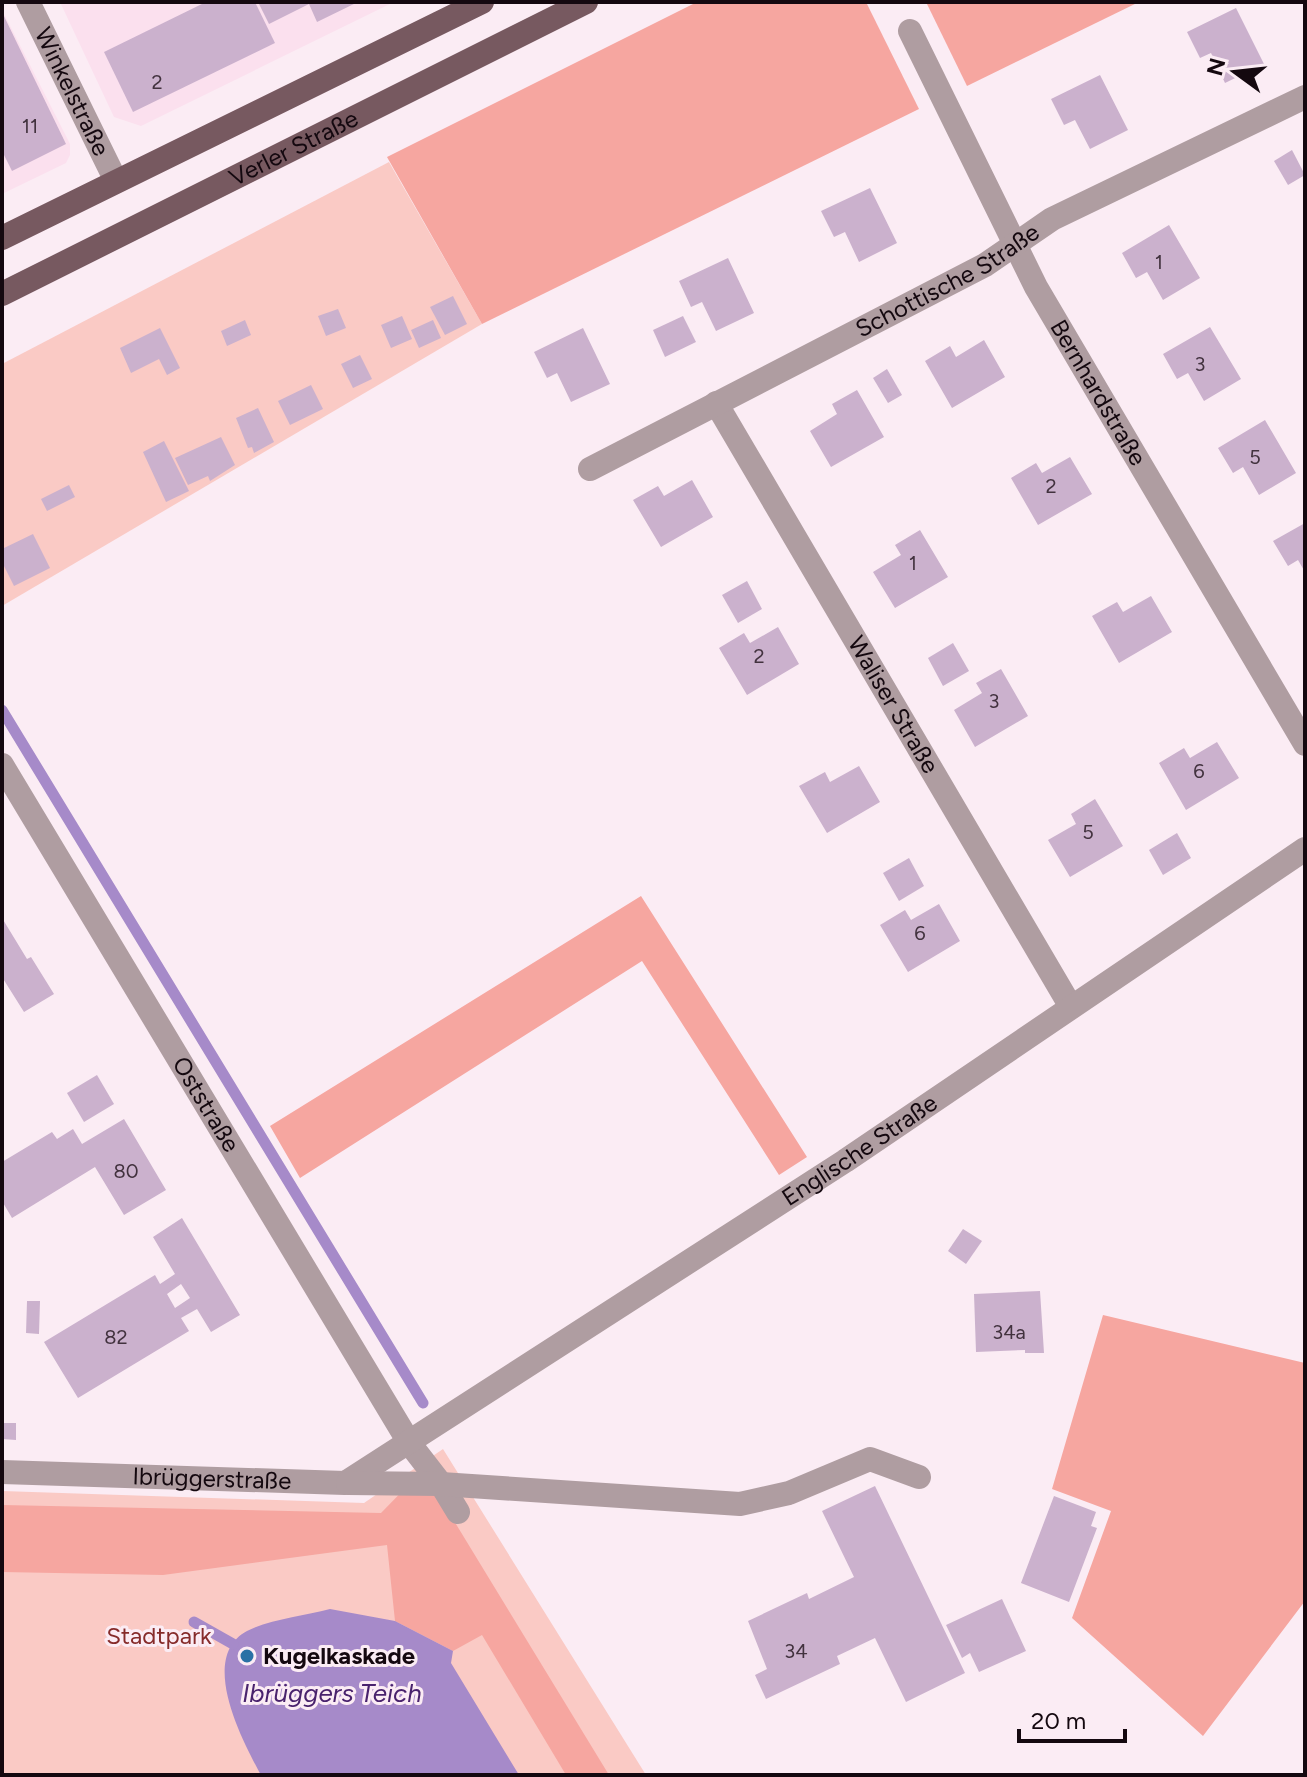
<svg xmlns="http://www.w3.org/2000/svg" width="1307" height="1777" font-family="Figtree,sans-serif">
  <rect width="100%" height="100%" fill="#fbecf4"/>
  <g fill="#fbe0ee">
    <path d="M60,2H394L141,126L114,117Z"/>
    <path d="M2,10L70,144V155L66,163L2,194Z"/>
  </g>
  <g fill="#facac5">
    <path d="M389,162L482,324L2,606V364Z"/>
    <path d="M443,1449L646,1775H2V1491L364,1503Z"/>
  </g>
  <g fill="#f6a6a0">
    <path d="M697,2H866L919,109L482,324L387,157Z"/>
    <path d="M926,2H1139L967,86Z"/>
    <path d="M641,896L807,1157L779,1175L642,961L300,1178L270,1126Z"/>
    <path d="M1103,1315L1305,1363V1601L1203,1736L1072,1618L1111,1511L1052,1489Z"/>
    <path d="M423,1470L609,1775H566L482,1635L453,1651L395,1621L387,1545L163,1575L2,1572V1505L381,1513Z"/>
  </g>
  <path fill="#a68ac9" d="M330,1609L395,1621L453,1651L451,1663L519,1775H261C242,1740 198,1657 247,1631C271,1619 304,1616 330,1609Z"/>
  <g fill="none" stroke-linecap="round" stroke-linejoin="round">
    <g stroke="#a68ac9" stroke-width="11">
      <path d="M2,710L423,1403"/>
      <path d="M194,1622L233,1644"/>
    </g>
  </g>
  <g fill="#cbb1cd" fill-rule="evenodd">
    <path d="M206,2H255L275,43L133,112L104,52Z"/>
    <path d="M264,2H358L317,22L309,4L269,24L259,4Z"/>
    <path d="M1236,8L1264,64L1225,83L1211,53L1200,58L1187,32Z"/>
    <path d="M2,12L66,144L12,171L2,151Z"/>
    <path d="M1100,75L1128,130L1090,149L1075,120L1064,125L1051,99Z"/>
    <path d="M1292,150L1305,175L1288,185L1274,161Z"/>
    <path d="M870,188L897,243L859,262L845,232L834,237L821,211Z"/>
    <path d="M1169,225L1200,278L1163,300L1147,272L1136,278L1122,253Z"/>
    <path d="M728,258L754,313L716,331L702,302L691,307L679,281Z"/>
    <path d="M453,296L467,324L445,335L430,307Z"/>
    <path d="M338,309L346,328L326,336L318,316Z"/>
    <path d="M402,316L412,339L391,348L381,325Z"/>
    <path d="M683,316L696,342L665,357L653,330Z"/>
    <path d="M245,320L251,335L227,346L221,331Z"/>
    <path d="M433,320L441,338L419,348L411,330Z"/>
    <path d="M1210,327L1241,379L1204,401L1188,373L1177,379L1163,354Z"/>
    <path d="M160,328L180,368L167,375L159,359L131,373L120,348Z"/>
    <path d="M583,328L610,384L571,402L557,373L547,378L534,352Z"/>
    <path d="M984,340L1005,377L952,408L925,361L950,346L956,357Z"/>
    <path d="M360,355L372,379L353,388L341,364Z"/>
    <path d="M887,369L902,395L888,403L873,378Z"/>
    <path d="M311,385L323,409L290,425L278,401Z"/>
    <path d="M857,390L884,437L831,467L810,431L837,414L832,404Z"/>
    <path d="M258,408L274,442L254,453L252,447L248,448L236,418Z"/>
    <path d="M1265,420L1296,473L1259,495L1243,467L1233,473L1218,448Z"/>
    <path d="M221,437L235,465L210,481L208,476L188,485L175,458Z"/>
    <path d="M164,441L189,491L166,502L143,452Z"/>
    <path d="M1070,457L1092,494L1038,525L1011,478L1036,463L1042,473Z"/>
    <path d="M692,480L713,517L661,547L633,500L658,486L664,496Z"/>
    <path d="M69,485L75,497L47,511L41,499Z"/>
    <path d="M1305,523V572L1298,560L1288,566L1273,541Z"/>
    <path d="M920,530L948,577L895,608L873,572L901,555L895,545Z"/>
    <path d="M33,534L50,568L14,586L2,562V549Z"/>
    <path d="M747,581L762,609L738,623L722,595Z"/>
    <path d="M1151,596L1172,632L1119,663L1092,616L1117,602L1123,612Z"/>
    <path d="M778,627L799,664L747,695L719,648L744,633L750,643Z"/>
    <path d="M953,643L969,671L943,686L928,658Z"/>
    <path d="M1001,669L1028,716L975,747L954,710L982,693L976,683Z"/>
    <path d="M1217,742L1239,778L1186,810L1159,763L1184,748L1190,758Z"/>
    <path d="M859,766L880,802L827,833L799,786L825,772L830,782Z"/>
    <path d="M1095,799L1123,846L1070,877L1048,840L1076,824L1071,814Z"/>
    <path d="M1177,833L1191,858L1163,875L1149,850Z"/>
    <path d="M909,858L924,886L899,901L883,873Z"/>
    <path d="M939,904L960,941L908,972L880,925L905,910L911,920Z"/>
    <path d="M2,918L27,959L31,957L54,994L24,1012L2,977Z"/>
    <path d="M97,1075L114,1104L84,1122L67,1093Z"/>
    <path d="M124,1119L166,1190L124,1215L95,1167L12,1218L2,1201V1162L52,1132L57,1139L73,1129L82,1144Z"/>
    <path d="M182,1218L240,1315L211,1332L197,1309L181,1318L189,1331L78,1398L44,1342L155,1275L160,1284L175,1274L153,1237ZM181,1284L190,1298L175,1308L167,1294Z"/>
    <path d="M963,1229L982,1241L966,1264L948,1251Z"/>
    <path d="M1040,1291L1044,1353H1025V1350L976,1352L974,1294Z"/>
    <path d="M27,1301H40L39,1334L26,1333Z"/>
    <path d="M2,1423H16V1440L2,1439Z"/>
    <path d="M875,1486L965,1673L906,1702L875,1638L837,1656L840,1664L766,1699L755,1675L767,1669L748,1621L807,1593L809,1599L854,1577L822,1511Z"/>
    <path d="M1054,1496L1096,1512L1091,1526L1097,1528L1069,1602L1021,1583Z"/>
    <path d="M1002,1599L1026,1651L979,1672L970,1653L962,1658L946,1625Z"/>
  </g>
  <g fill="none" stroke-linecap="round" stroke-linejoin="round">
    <g stroke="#af9da1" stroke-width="24">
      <path id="s1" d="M28,2L116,181"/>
      <path id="s2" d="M910,31L1036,287L1305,744"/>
      <path id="s3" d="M716,403L1071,1007"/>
      <path id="s4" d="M590,469L985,265L1052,219L1305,97"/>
      <path id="s5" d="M2,765L410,1444L441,1484L458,1512"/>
      <path id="s6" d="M2,1472L345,1483L845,1161L1305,849"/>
      <path d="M348,1483L441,1484L740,1504L789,1493L870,1459L919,1477"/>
    </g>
    <g stroke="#775960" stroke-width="24">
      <path d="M2,238L482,2"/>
      <path id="s7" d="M2,294L586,2"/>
    </g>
  </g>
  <circle fill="#2a71a5" stroke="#fbecf4" stroke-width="3" cx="247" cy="1656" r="8"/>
  <g text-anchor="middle" stroke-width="6" stroke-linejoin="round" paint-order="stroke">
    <g font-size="20" fill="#42323e">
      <text x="157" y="89">2</text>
      <text x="30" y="133">11</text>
      <text x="1159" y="269">1</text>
      <text x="1200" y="371">3</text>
      <text x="1255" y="464">5</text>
      <text x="1051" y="493">2</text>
      <text x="913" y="570">1</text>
      <text x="759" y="663">2</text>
      <text x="994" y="708">3</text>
      <text x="1199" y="778">6</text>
      <text x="1088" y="839">5</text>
      <text x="920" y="940">6</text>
      <text x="126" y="1178">80</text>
      <text x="1009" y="1339">34a</text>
      <text x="116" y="1344">82</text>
      <text x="796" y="1658">34</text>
    </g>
    <g font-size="24" fill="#14080f" stroke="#fbecf4">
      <text dy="8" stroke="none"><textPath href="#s1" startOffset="100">Winkelstraße</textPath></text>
      <text dy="8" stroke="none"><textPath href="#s7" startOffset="326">Verler Straße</textPath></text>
      <text dy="8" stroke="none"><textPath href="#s4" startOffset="404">Schottische Straße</textPath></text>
      <text dy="8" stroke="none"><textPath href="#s2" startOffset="408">Bernhardstraße</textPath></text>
      <text dy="8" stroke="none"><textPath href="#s3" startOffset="350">Waliser Straße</textPath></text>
      <text dy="8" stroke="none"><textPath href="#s5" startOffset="396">Oststraße</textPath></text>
      <text dy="8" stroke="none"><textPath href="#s6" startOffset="956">Englische Straße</textPath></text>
      <text dy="8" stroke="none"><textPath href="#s6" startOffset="210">Ibrüggerstraße</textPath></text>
    </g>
    <g font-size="24" fill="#862b2a" stroke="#fbecf4">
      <text x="159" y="1644">Stadtpark</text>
    </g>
    <g font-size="24" font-weight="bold" fill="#14080f" stroke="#fbecf4" text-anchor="start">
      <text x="263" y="1664">Kugelkaskade</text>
    </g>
    <g font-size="26" font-style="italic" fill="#49226d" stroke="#fbecf4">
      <text x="332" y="1702">Ibrüggers Teich</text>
    </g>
  </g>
  <rect width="1307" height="1777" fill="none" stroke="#14080f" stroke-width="8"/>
  <g transform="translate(1235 72) rotate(285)" stroke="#fbecf4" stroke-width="6" paint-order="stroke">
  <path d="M0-6L14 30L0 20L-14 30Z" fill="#14080f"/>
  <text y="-12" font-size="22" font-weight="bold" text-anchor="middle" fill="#14080f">N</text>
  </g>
  <path d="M1019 1729v12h106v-12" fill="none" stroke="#14080f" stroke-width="4"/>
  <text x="1031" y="1729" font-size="24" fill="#14080f" stroke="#fbecf4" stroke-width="6" paint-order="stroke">20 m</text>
</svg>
